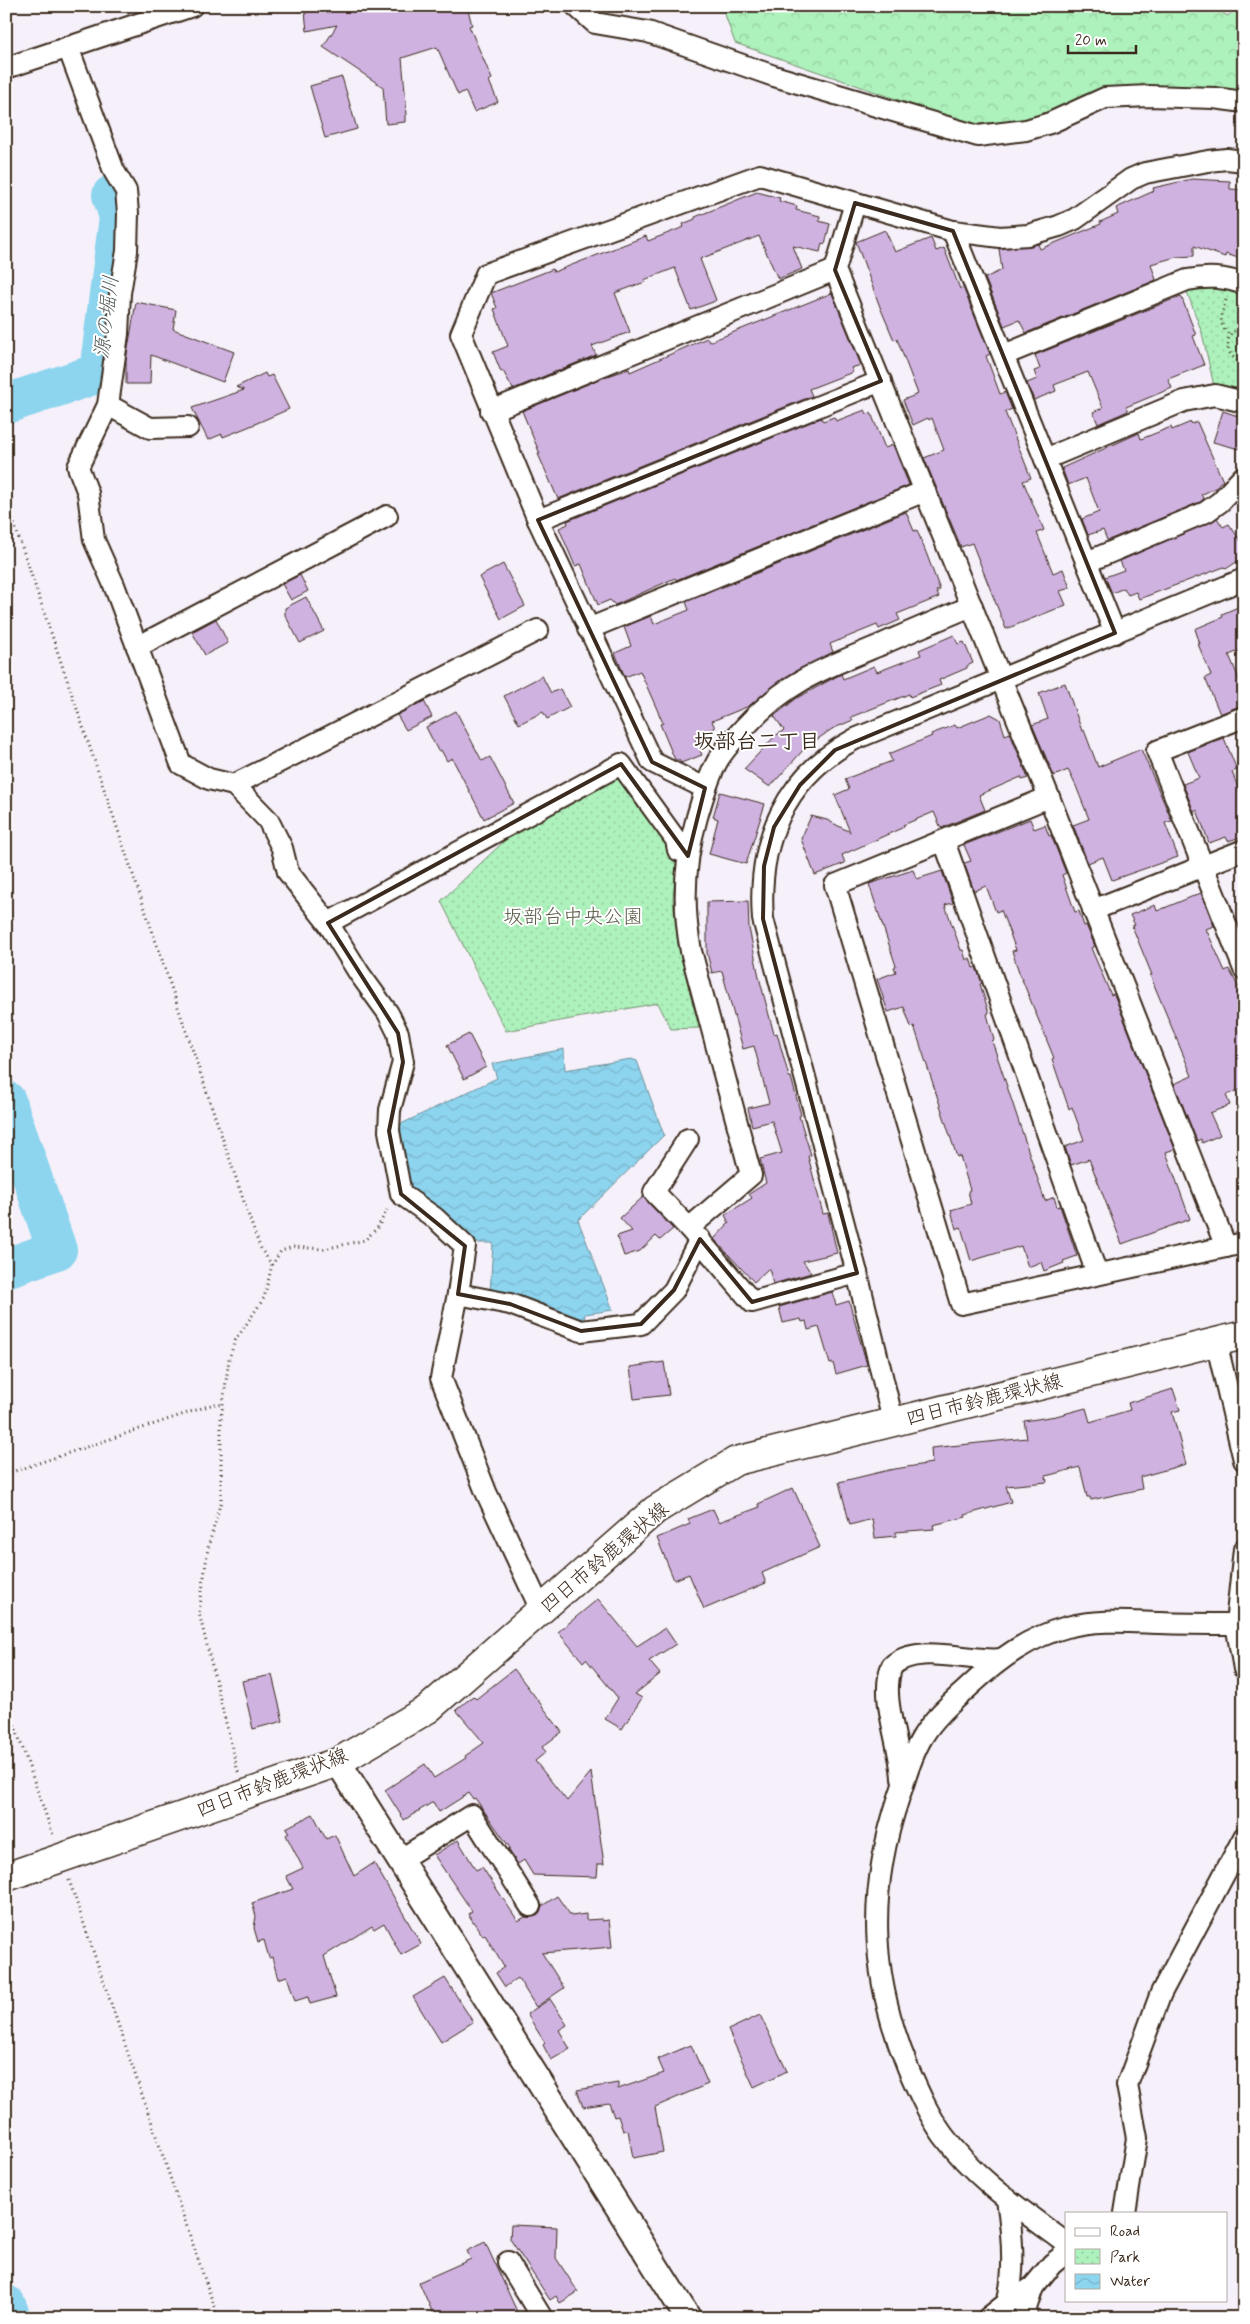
<svg xmlns="http://www.w3.org/2000/svg" width="1250" height="2324" font-family="Mynerve,'Klee One',sans-serif">
  <defs>
    <pattern id="forest-crowns" width="20" height="18" patternUnits="userSpaceOnUse" patternTransform="scale(1.25)"><rect width="20" height="18" fill="#adf1bc"/><path d="M2 6a3 3 0 1 1 6 0M12 15a3 3 0 1 1 6 0" fill="none" stroke="#96cfa1"/></pattern>
    <pattern id="park-dots" width="8" height="8" patternUnits="userSpaceOnUse" patternTransform="scale(1.25)"><rect width="8" height="8" fill="#adf1bc"/><path d="M2 2h.1M6 6h.1" fill="none" stroke="#96cfa1" stroke-width="1.8" stroke-linecap="round"/></pattern>
    <pattern id="water-waves" width="16" height="10" patternUnits="userSpaceOnUse" patternTransform="scale(1.25)"><rect width="16" height="10" fill="#8dd4ee"/><path d="M0 5q4-4 8 0t8 0" fill="none" stroke="#7bb6cc"/></pattern>
  </defs>
  <rect width="100%" height="100%" fill="#f5f0f9"/>
  <filter id="ink" filterUnits="userSpaceOnUse"><feTurbulence type="fractalNoise" baseFrequency=".02" numOctaves="2"/><feDisplacementMap in="SourceGraphic" scale="10" xChannelSelector="R" yChannelSelector="G"/><feConvolveMatrix kernelMatrix="1 2 1 2 8 2 1 2 1" color-interpolation-filters="sRGB"/></filter>
  <g filter="url(#ink)">
    <path fill="url(#forest-crowns)" stroke="#748e6d" d="M722,6H1208L1228,16L1238,6H1244V93L1056,112L1025,121L968,124L735,43Z"/>
    <g fill="url(#park-dots)" stroke="#748e6d">
      <path d="M1207,284L1244,293V393L1230,388L1214,386L1202,333L1186,289Z"/>
      <path d="M620,775L668,841L676,866L673,899L678,945L699,1028L671,1029L658,1003L506,1031L441,901L520,826Z"/>
    </g>
    <path fill="url(#water-waves)" stroke="#6c909b" d="M564,1049L565,1070L631,1059L637,1061L664,1135L578,1220L613,1310L585,1314L584,1320H576L490,1294L493,1243H475L405,1184L399,1125L497,1078L492,1064Z"/>
    <g fill="none" stroke-linecap="round" stroke-linejoin="round">
      <g stroke="#8dd4ee" stroke-width="40">
        <path d="M6,404L99,373L119,217L112,195"/>
        <path d="M6,1101L57,1250L6,1268"/>
        <path d="M6,2305L11,2318"/>
      </g>
    </g>
    <g fill="#cfb2e0" stroke="#3b2a1e">
      <path d="M329,6H388L389,9L394,6H467L472,25L469,26L492,79L489,81L498,102L474,112L465,91L458,95L437,47L402,58L407,115H405V122L386,124L383,87L323,47L337,25L307,31L305,12L320,11Z"/>
      <path d="M342,77L357,129L325,138L310,86Z"/>
      <path d="M1192,179L1230,181V189L1244,190V260L1226,254L1225,257L1194,246V256L1176,257L1151,264L1156,280L1026,333L1019,320L1004,326L985,278L1002,270L999,249L1038,244L1040,249L1101,224L1100,222L1118,214L1116,208L1154,191L1153,188Z"/>
      <path d="M757,192L780,198L779,201L797,206L796,210L820,216L819,221L830,224L825,244L822,243L820,252L793,246L802,269L778,279L759,236L700,259L716,300L713,302L691,310L675,268L644,280L645,282L615,293L630,332L592,346L596,355L513,389L503,371L501,372L493,352L508,346L494,309L497,308L491,293L553,269L554,272L646,236L648,241L684,227L683,224L695,219V217Z"/>
      <path d="M885,230L895,252L931,238L936,251L944,248L960,289L963,287L990,354L986,356L1000,394L1005,392L1012,409L1005,412L1031,478L1023,481L1044,530L1037,533L1053,573L1063,569L1070,588L1060,591L1066,605L1006,629L972,543L961,547L924,458L944,450L932,418L929,420L928,418L913,425L903,400L918,394L897,339L894,340L880,307L856,242Z"/>
      <path d="M832,293L861,365L851,368L853,372L809,389L812,396L558,499L538,454H540L522,411L605,377L629,369L630,372L707,338L709,342Z"/>
      <path d="M1181,296L1196,335L1193,336L1204,365L1168,379L1172,388L1126,407L1128,411L1098,424L1093,412L1103,408L1088,372L1054,385L1056,391L1034,400L1027,383L1037,379L1034,371L1040,369L1035,355Z"/>
      <path d="M136,302L176,310L173,329L234,352L223,382L151,355L150,384H126V360Z"/>
      <path d="M265,373L267,377L272,375L289,409L248,427L223,437L222,434L208,440L192,408L244,390L236,387Z"/>
      <path d="M865,410L867,414L871,413L885,448L893,445L909,485L676,580L675,578L615,605L610,600L598,605L581,564L575,566L559,528L568,524L567,521L821,418L823,421L834,417L836,421Z"/>
      <path d="M1223,411L1244,418V434L1239,449L1213,442Z"/>
      <path d="M1191,422L1192,424L1197,422L1223,481L1219,483L1217,487L1201,495L1204,499L1200,502L1111,539L1107,540L1103,530L1088,535L1082,519L1099,512L1086,478L1068,485L1062,468L1139,433L1141,439L1171,427L1172,430Z"/>
      <path d="M906,512L914,531L917,530L927,555L940,590L936,591L939,597L897,614L900,620L879,629L877,625L830,644L833,652L784,678L749,706L712,721L715,728L694,736L702,755L681,763L679,760H675L660,724L663,723L640,671L625,677L615,653L631,646L624,627L651,616L654,624L689,610L686,602Z"/>
      <path d="M1217,518L1223,527L1229,524L1244,546V557L1226,569L1224,567L1139,599L1136,592L1128,595L1124,588L1112,593L1105,577L1124,570L1120,561Z"/>
      <path d="M503,564L525,606L501,619L479,577Z"/>
      <path d="M300,575L308,591L291,600L282,584Z"/>
      <path d="M306,597L324,631L300,643L285,615V608Z"/>
      <path d="M1238,607L1244,622V649L1229,655L1244,691V704L1220,714L1205,678L1211,675L1198,644H1200L1195,629L1223,617L1222,614Z"/>
      <path d="M216,619L228,643L205,655L192,632Z"/>
      <path d="M954,635L958,644L964,642L973,663L967,666V668L939,680L941,685L910,697L909,694L851,717L853,720L832,729L805,748L770,787L744,769L775,736L784,730L774,716L797,698L841,674L843,679L874,666L877,672L921,655L919,650Z"/>
      <path d="M542,676L551,693L560,689L570,707L547,719L543,712L519,724L504,696Z"/>
      <path d="M1065,683L1082,731L1084,730L1098,767L1141,749L1172,821L1165,823L1178,857L1112,880L1103,857L1088,863L1073,825L1089,819L1076,786L1068,770L1054,776L1032,725L1048,719L1039,693Z"/>
      <path d="M424,701L432,717L406,730L397,715Z"/>
      <path d="M456,711L482,761L490,757L514,803L484,819L452,758L447,761L441,750L438,751L426,727Z"/>
      <path d="M991,714L1000,719L1005,735L1010,733L1028,778L1022,780L1021,777L979,795L985,810L941,828L934,812L903,825L904,827L842,855L845,863L815,875L801,839L811,816L827,820L850,832L835,795L849,789L845,779L892,761L889,754L932,736L931,734L955,725L957,728Z"/>
      <path d="M1224,738L1237,770L1232,772L1244,803V836L1228,841L1226,837L1209,843L1197,810L1194,812L1183,784L1199,778L1188,752Z"/>
      <path d="M720,792L765,804L746,864L709,854L718,819L713,817Z"/>
      <path d="M1030,819L1034,829L1045,825L1049,836L1051,835L1066,873L1062,875L1075,912L1079,911L1084,926L1086,925L1095,946L1091,948L1111,995L1114,994L1175,1149L1166,1152L1190,1219L1122,1244L1089,1159L1071,1165L1065,1147L1084,1140L1072,1107L1069,1109L1052,1059L1054,1058L1019,972L1012,951L1016,950L1001,910L996,912L986,886L974,891L964,863L971,861L964,845Z"/>
      <path d="M913,870L917,879L942,871L953,903L945,905L961,950H963L966,960L970,958L973,968L976,967L982,983L980,984L989,1013L987,1014L994,1040L992,1041L1045,1201L1054,1197L1057,1207L1060,1206L1077,1256L1063,1261L1064,1263L1044,1271L1041,1262L1028,1267L1021,1246L971,1261L961,1227L956,1229L951,1210L971,1204L968,1191L970,1190L960,1156L957,1157L914,1026L911,1027L904,1007L888,1012L877,979L896,972L894,967L896,966L869,884Z"/>
      <path d="M1201,893L1214,926L1206,929L1225,971L1229,969L1244,997V1088L1226,1095L1230,1105L1210,1113L1220,1135L1202,1143L1201,1139L1197,1141L1174,1084L1192,1076L1150,975H1152L1132,926L1135,925L1130,915L1155,905L1157,911Z"/>
      <path d="M748,901L749,928L759,977L774,1034L777,1033L789,1077H791L801,1115L799,1116L811,1155L808,1156L823,1214L828,1213L837,1253L803,1261L811,1273L773,1284L769,1268L754,1282L714,1239L729,1223L725,1215L752,1198L749,1194L766,1183L760,1159L782,1153L772,1121L752,1126L748,1108L769,1103L754,1046L743,1049L722,971L712,973L707,953V902Z"/>
      <path d="M469,1034L486,1067L464,1079L447,1045Z"/>
      <path d="M643,1197L673,1229L660,1240L656,1236L640,1251L624,1256L617,1236L632,1231L620,1218Z"/>
      <path d="M832,1292L836,1305L849,1301L867,1365L836,1374L833,1363L830,1364L819,1327L808,1330L806,1321L802,1322L801,1319L783,1323L779,1307Z"/>
      <path d="M664,1362L669,1395L634,1399L630,1367Z"/>
      <path d="M1173,1389L1180,1410L1172,1412L1186,1464L1140,1477L1142,1489L1091,1500L1090,1497H1087L1080,1467L1046,1476L1047,1482L1006,1486L1011,1502L965,1515L966,1517L933,1525L934,1529L896,1532V1536L875,1538L872,1519L850,1525L839,1482L889,1470L932,1463L931,1448L1027,1438L1024,1421L1056,1416L1086,1408L1090,1422L1130,1410L1128,1403Z"/>
      <path d="M793,1488L820,1547L762,1573L766,1583L704,1609L689,1574L674,1580L657,1538L690,1524L688,1519L713,1509L719,1522L760,1507L758,1504Z"/>
      <path d="M598,1599L637,1646L665,1628L676,1644L649,1661L660,1674L635,1694L642,1698L622,1729L605,1719L618,1698L586,1659L583,1662L558,1632Z"/>
      <path d="M514,1669L562,1732L542,1747L546,1752L535,1761L567,1801L591,1772L604,1864H598L597,1877L533,1875L524,1860L518,1864L508,1849L510,1848L475,1798L473,1799L469,1793L439,1812L433,1802L404,1820L385,1790L425,1764L434,1778L466,1758L465,1756L484,1743L456,1710L473,1696L476,1699Z"/>
      <path d="M272,1675L283,1721L253,1729L242,1681Z"/>
      <path d="M313,1814L326,1839L335,1835L354,1876L374,1863L421,1944L401,1955L384,1923L374,1929L372,1926L324,1956L336,1997L310,2004L308,1997L295,2001L287,1976L278,1979L272,1957L269,1958L264,1940L258,1942L254,1928L256,1916L252,1903L293,1889L286,1876L303,1868L286,1835L289,1833L286,1828Z"/>
      <path d="M458,1840L476,1870L482,1867L518,1921L525,1917L537,1916L542,1906L557,1896L571,1916L586,1914V1920L602,1919V1921L609,1920L612,1947L542,1953L564,1988L536,2007L518,1978L505,1987L496,1973L504,1967L485,1935L483,1936L468,1914L472,1911L434,1855Z"/>
      <path d="M445,1978L473,2022L441,2042L413,1997Z"/>
      <path d="M550,1999L567,2025L559,2030L570,2049L551,2060L543,2045L545,2043L527,2014Z"/>
      <path d="M760,2015L787,2071L754,2087L728,2030Z"/>
      <path d="M691,2045L708,2084L655,2107L663,2152L633,2158L628,2130L623,2131L618,2116L614,2117L609,2103L583,2107L577,2090L618,2083V2089L664,2073L658,2059Z"/>
      <path d="M511,2225L557,2227L556,2258L578,2292L560,2303L556,2296L550,2300L510,2239Z"/>
      <path d="M485,2242L520,2318H474L471,2311L457,2318H435L419,2282L471,2259L467,2251Z"/>
    </g>
    <g fill="none" stroke-linecap="round" stroke-linejoin="round">
      <g stroke="#3b2a1e" stroke-width="24">
        <g id="minor">
          <path d="M576,6L595,23L648,32L774,76L978,136L1026,130L1050,123L1105,98L1149,96L1214,98L1244,102"/>
          <path d="M68,47L114,171L126,191L128,213L127,251L120,293L118,334L108,405L78,467L88,493L94,540L114,585L181,764L209,779L234,785L268,820L282,848L288,872L328,923L359,973L388,1013L398,1033L403,1062L390,1110L389,1131L401,1194L435,1218L465,1246L458,1294L441,1378L486,1492L541,1610"/>
          <path d="M6,68L192,6"/>
          <path d="M855,203L835,270L1049,797L1226,1247"/>
          <path d="M953,231L1115,633"/>
          <path d="M1004,355L1187,280C1208,276 1224,277 1244,284"/>
          <path d="M108,405L150,428L188,427"/>
          <path d="M491,411L835,270"/>
          <path d="M1045,459L1184,401L1215,395L1244,402"/>
          <path d="M538,520L881,381"/>
          <path d="M1087,562L1206,512L1220,502L1244,476"/>
          <path d="M588,629L925,491"/>
          <path d="M137,647L387,516"/>
          <path d="M1244,717L1157,751L1244,969"/>
          <path d="M234,785L538,630"/>
          <path d="M705,788L652,762L538,520L461,334L486,274L760,175L953,231L1000,237L1028,235L1059,226L1075,219L1131,179L1145,173L1208,161L1227,159L1244,161"/>
          <path d="M1049,797L835,885L961,1304L1244,1243"/>
          <path d="M944,841L1097,1274"/>
          <path d="M1093,910L1244,850"/>
          <path d="M328,923L621,764L676,840L678,850L688,854"/>
          <path d="M688,1139L654,1192L689,1228"/>
          <path d="M857,1273L752,1302L689,1228L751,1175L691,951C682,905 684,862 697,817C703,797 708,778 718,760C725,748 735,738 744,728C786,682 822,669 878,646C909,632 940,619 972,606"/>
          <path d="M458,1294L510,1304L581,1331L641,1324L674,1290L700,1239"/>
          <path d="M1216,1341L1244,1460"/>
          <path d="M893,1421L857,1273L763,919C757,842 785,776 855,739L1244,579"/>
          <path d="M1244,1549L1236,1624L1244,1669"/>
          <path d="M902,1779C901,1746 879,1697 892,1666C916,1642 971,1663 1002,1659"/>
          <path d="M401,1859L472,1815L530,1906"/>
          <path d="M1125,2213L1137,2138L1127,2085L1161,1993L1244,1837"/>
          <path d="M1066,2243C1023,2211 975,2179 943,2135C928,2114 918,2091 908,2068C870,1976 867,1892 899,1797C906,1777 911,1755 923,1736C935,1716 954,1701 971,1685C999,1659 1029,1637 1067,1627C1098,1619 1129,1622 1160,1623C1185,1624 1210,1624 1236,1624"/>
          <path d="M508,2262L542,2318"/>
          <path d="M1007,2303C1016,2271 1012,2232 1007,2199"/>
          <path d="M988,2318L1007,2303L1033,2287L1052,2264L1066,2253"/>
          <path d="M1027,2318L1026,2308L1033,2287"/>
        </g>
      </g>
      <g stroke="#3b2a1e" stroke-width="29">
        <path id="tertiary" d="M338,1762L688,2318"/>
      </g>
      <g stroke="#3b2a1e" stroke-width="31">
        <path id="primary" d="M6,1877L338,1762L428,1709L655,1510L736,1461L1244,1335"/>
      </g>
      <g stroke="#3b2a1e" stroke-width="3" stroke-dasharray="1 4" stroke-linecap="butt">
        <path d="M1226,300C1221,315 1217,324 1230,335"/>
        <path d="M1244,327L1232,332C1223,345 1229,359 1244,363"/>
        <path d="M6,500L255,1234L261,1249L272,1265"/>
        <path d="M6,1474L214,1404L222,1405"/>
        <path d="M6,1701L53,1835"/>
        <path d="M238,1772L199,1613L208,1548L221,1501V1419L229,1359L235,1341L264,1298L272,1265L281,1251L293,1247L324,1249L365,1240L378,1227L387,1210"/>
        <path d="M69,1880L218,2318"/>
      </g>
      <use href="#minor" stroke="#fff" stroke-width="20"/>
      <use href="#tertiary" stroke="#fff" stroke-width="25"/>
      <use href="#primary" stroke="#fff" stroke-width="28"/>
    </g>
  </g>
  <path fill="none" stroke="#3b2a1e" stroke-width="4" stroke-linejoin="round" d="M855,203L953,231L1115,633L835,750L800,785L774,827L764,866L763,919L857,1273L752,1302L700,1239L674,1290L641,1324L581,1331L510,1304L458,1294L465,1246L401,1194L389,1131L403,1062L398,1033L328,923L621,764L688,856L705,788L652,762L538,520L881,381L835,270Z"/>
  <g text-anchor="middle" stroke-width="4" stroke-linejoin="round" paint-order="stroke">
    <g font-size="20" fill="#585c46" stroke="#fff">
      <text x="573" y="923">坂部台中央公園</text>
    </g>
    <g font-size="20" fill="#3b2a1e" stroke="#fff">
      <text transform="translate(984 1399) rotate(-14)" y="7">四日市鈴鹿環状線</text>
      <text transform="translate(604 1557) rotate(-40)" y="7">四日市鈴鹿環状線</text>
      <text transform="translate(272 1782) rotate(-21)" y="7">四日市鈴鹿環状線</text>
    </g>
    <g font-size="21" font-style="italic" fill="#545d5c" stroke="#fff">
      <text transform="translate(106 317) rotate(-83)" y="7">源の堀川</text>
    </g>
    <g font-size="21" font-weight="bold" fill="#3b2a1e" stroke="#fff">
      <text x="757" y="748">坂部台二丁目</text>
    </g>
  </g>
  <rect width="1250" height="2324" fill="none" stroke="#fff" stroke-width="25"/>
  <rect x="12" y="12" width="1225" height="2299" fill="none" stroke="#3b2a1e" stroke-width="2" filter="url(#ink)"/>
  <rect x="1065" y="2212" width="162" height="90" fill="#ffffff" stroke="#b1aaa5"/>
  <rect x="1075" y="2228" width="25" height="8" fill="#ffffff" stroke="#b1aaa5"/>
  <text x="1110" y="2236" font-size="15" fill="#3b2a1e">Road</text>
  <rect x="1075" y="2249" width="25" height="15" fill="url(#park-dots)" stroke="#b1aaa5"/>
  <text x="1110" y="2262" font-size="15" fill="#3b2a1e">Park</text>
  <rect x="1075" y="2274" width="25" height="15" fill="url(#water-waves)" stroke="#b1aaa5"/>
  <text x="1110" y="2286" font-size="15" fill="#3b2a1e">Water</text>
  <path d="M1068 45v8h68v-8" fill="none" stroke="#3b2a1e" stroke-width="2.5"/>
  <text x="1075" y="45" font-size="15" fill="#3b2a1e" stroke="#ffffff" stroke-width="4" paint-order="stroke">20 m</text>
</svg>
